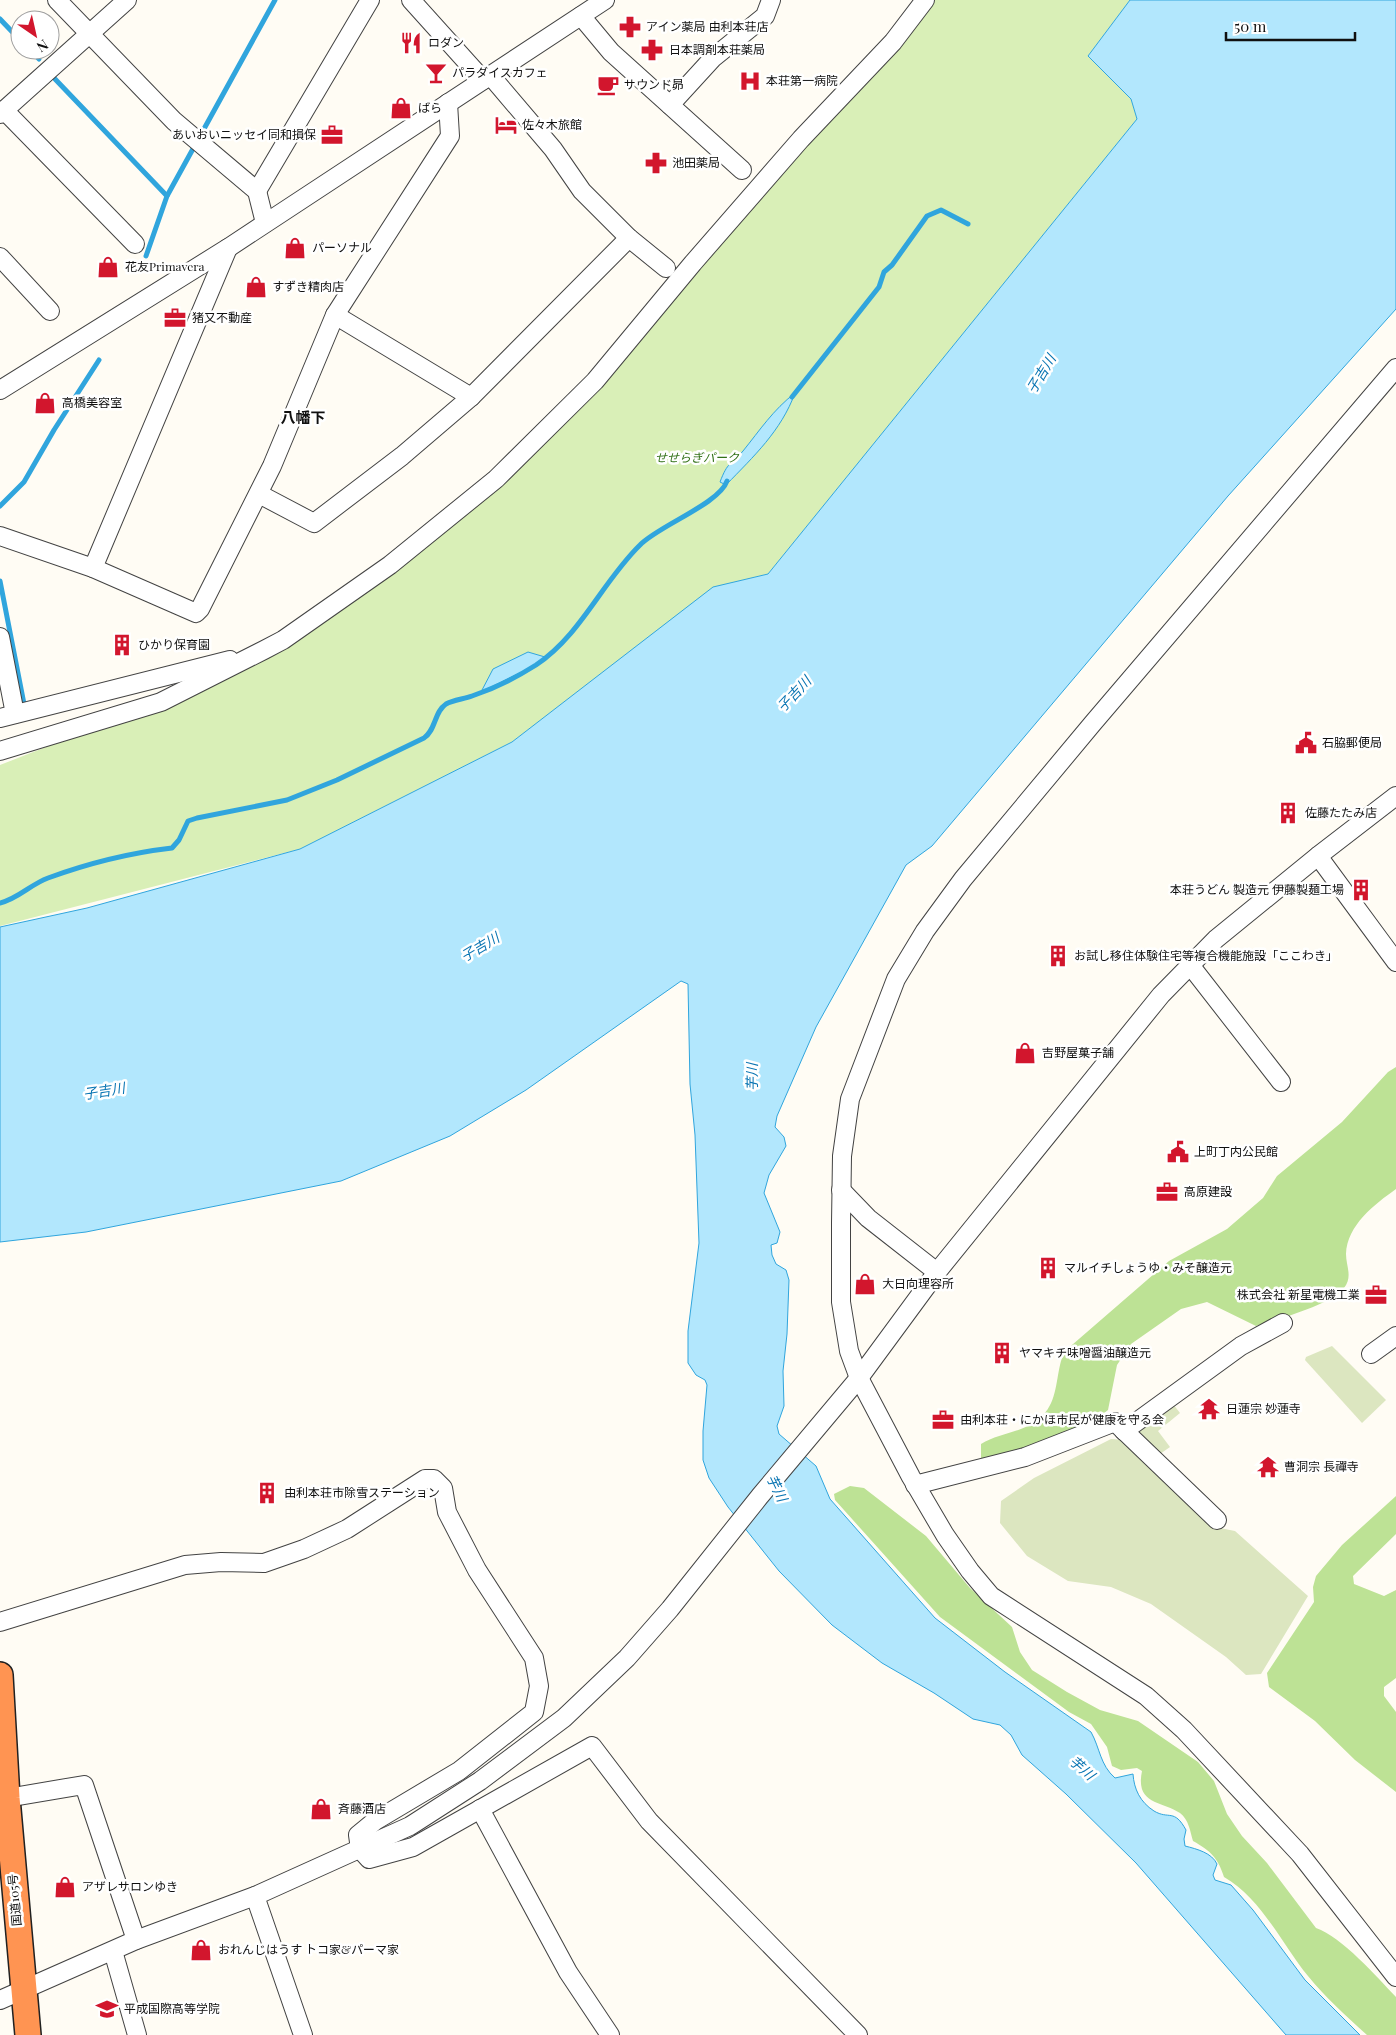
<svg xmlns="http://www.w3.org/2000/svg" width="1396" height="2035" font-family="'Playfair Display','Noto Sans JP',serif">
  <rect width="100%" height="100%" fill="#fffcf4"/>
  <path fill="#d9efb7" d="M933,0H1130L1088,56L1131,99L1137,119L768,574L713,588L512,742L300,849L0,926V765L161,702L264,650L496,479Z"/>
  <g fill="#bde295">
    <path d="M1396,1067V1189C1375,1204 1347,1225 1346,1254C1346,1266 1353,1277 1344,1288C1331,1305 1278,1319 1256,1326L1207,1302L1181,1309L1131,1344L1117,1365L1108,1410L1086,1427L990,1459L981,1458V1444C1001,1432 1026,1433 1043,1415C1057,1401 1056,1379 1061,1361C1063,1355 1068,1350 1072,1345L1169,1261L1227,1229L1263,1198L1277,1176L1342,1122L1388,1072Z"/>
    <path d="M850,1486L864,1488L926,1536L970,1588L1012,1627L1020,1652L1032,1670L1067,1692L1100,1710L1138,1721L1198,1762L1214,1781L1227,1814L1242,1836L1267,1863L1316,1928C1342,1937 1377,1977 1396,1997V2035H1367C1347,2017 1325,1997 1308,1976C1282,1944 1261,1898 1224,1877C1218,1858 1211,1851 1193,1841C1190,1831 1189,1820 1180,1813C1162,1801 1135,1805 1142,1771L1137,1768L1121,1770L1112,1766L1107,1747L1091,1724L1069,1712L940,1617L835,1500L834,1494Z"/>
    <path d="M1396,1496V1534L1353,1576L1354,1584L1384,1596L1396,1590V1678L1384,1687V1696L1396,1712V1792L1355,1760L1315,1721L1269,1687L1267,1673L1314,1602L1313,1587L1316,1576L1342,1545Z"/>
  </g>
  <g fill="#dce6c0">
    <path d="M1332,1346L1386,1400L1362,1423L1305,1360L1306,1357Z"/>
    <path d="M1173,1404L1180,1413L1158,1431L1170,1447L1160,1454L1136,1433Z"/>
    <path d="M1111,1439L1127,1440L1220,1528L1235,1531L1308,1596L1261,1674L1246,1675L1226,1657L1151,1604L1111,1587L1068,1581L1027,1556L1000,1523L1001,1501L1034,1478Z"/>
  </g>
  <g fill="#b2e7fd" stroke="#30a5dd">
    <path d="M1130,0H1396V309L1228,496L932,846L906,865L816,1027L777,1116L775,1127L784,1137L786,1146L769,1175L764,1193L780,1232L777,1243L771,1245L772,1255L776,1264L786,1270L789,1280L787,1334L783,1371L784,1406L777,1426L779,1434L816,1466L830,1499L935,1618L1005,1672L1091,1732C1100,1748 1100,1765 1115,1778L1133,1774C1134,1789 1140,1802 1154,1811C1169,1820 1174,1808 1186,1830L1184,1839L1185,1846C1197,1849 1212,1853 1217,1864L1213,1875L1215,1880L1231,1885L1253,1910L1305,1980L1360,2035H1286L1136,1863L1066,1794L1022,1755L1011,1735L1000,1725L973,1719L934,1693L882,1663L832,1625L779,1571L728,1507L709,1478L703,1460V1431L707,1385L705,1380L696,1375L688,1363V1331L699,1243L695,1135L690,1084L688,984L681,981L526,1090L450,1136L341,1181L86,1232L0,1242V927L87,908L300,849L512,742L713,587L768,574L1137,119L1131,99L1088,56Z"/>
    <path d="M795,393C781,431 754,456 726,485L720,482C728,461 730,466 743,451C760,430 773,410 795,393Z"/>
    <path d="M528,652L545,657L536,665L481,692L493,669Z"/>
  </g>
  <g fill="none" stroke-linecap="round" stroke-linejoin="round">
    <g stroke="#30a5dd" stroke-width="5">
      <path d="M0,19L20,40"/>
      <path d="M30,50L39,59"/>
      <path d="M55,79L167,196"/>
      <path d="M146,256L167,196L275,0"/>
      <path d="M792,397L879,287L884,272L892,265L927,216L941,210L968,224"/>
      <path d="M0,506L24,482L54,430L99,360"/>
      <path d="M0,581L24,704"/>
      <path d="M0,903C18,899 31,884 48,878C89,863 129,853 172,848L179,840L188,821L197,818L287,800L337,780L424,738C436,730 434,712 446,704C453,700 464,699 472,696C493,689 517,677 536,665C581,635 602,582 640,545C658,526 719,504 727,481"/>
    </g>
    <g stroke="#434343" stroke-width="20">
      <g id="minor">
        <path d="M57,0L174,121L257,191L265,223"/>
        <path d="M411,0L483,80"/>
        <path d="M581,16L611,52L742,170"/>
        <path d="M490,75L553,149L582,191L629,238L666,268"/>
        <path d="M670,105L713,58L765,16L771,0"/>
        <path d="M4,110L135,244"/>
        <path d="M0,114L127,0"/>
        <path d="M257,191L370,0"/>
        <path d="M0,257L50,311"/>
        <path d="M335,315L471,397"/>
        <path d="M1396,368L1093,723L963,879L925,931L896,979L850,1099L842,1156L841,1223V1302L849,1351L859,1378L911,1477L945,1535L970,1571L991,1596L1146,1696L1184,1730L1300,1854L1396,1977"/>
        <path d="M0,390L228,248L605,0"/>
        <path d="M259,494L314,523L402,456L471,397L629,238"/>
        <path d="M0,536L93,568L196,613L200,609L272,466L335,315L450,136L448,103"/>
        <path d="M93,568L228,248"/>
        <path d="M0,637L15,714"/>
        <path d="M0,718L230,660"/>
        <path d="M0,751L161,702L264,650L283,640L390,565L496,479L595,381L693,263L801,139L893,42L925,0"/>
        <path d="M1318,856L1396,962"/>
        <path d="M1190,965L1281,1082"/>
        <path d="M841,1190L868,1218L937,1272"/>
        <path d="M1371,1354L1396,1336"/>
        <path d="M1124,1431L1241,1346L1283,1323"/>
        <path d="M915,1485L1025,1457L1115,1422L1217,1520"/>
        <path d="M0,1622L185,1565L221,1562L264,1563L304,1549L347,1529L425,1479H434L443,1488L447,1512L477,1570L534,1658L539,1686L534,1712L459,1771L375,1821L358,1835L360,1849L369,1859L413,1847L592,1746L649,1821L858,2035"/>
        <path d="M7,1798L84,1785L136,1940"/>
        <path d="M480,1809L568,1972L610,2035"/>
        <path d="M255,1896L303,2035"/>
        <path d="M113,1951L137,2035"/>
        <path d="M0,2000L136,1940L255,1896L410,1826L480,1781L564,1718L627,1658L670,1609L760,1496L859,1378L937,1272L1161,995L1216,939L1318,856L1396,796"/>
      </g>
    </g>
    <g stroke="#212121" stroke-width="28">
      <path id="highway" d="M0,1675L7,1798L28,2035"/>
    </g>
    <use href="#minor" stroke="#fff" stroke-width="18"/>
    <use href="#highway" stroke="#ff9452" stroke-width="25"/>
  </g>
  <defs>
    <g id="pharmacy-bare" transform="scale(1.725)"><path d="M-2-6h4v4h4v4h-4v4h-4v-4h-4v-4h4Z" fill="#d2162d" stroke="#fff" stroke-width="2.5" paint-order="stroke"/></g>
    <g id="restaurant-bare" transform="scale(1.725)"><path d="M-5-6h1v4h1v-4h1v4h1v-4h1v5L-1.5 .5V6h-2V.5L-5-1ZM5-6V6H3V1.5H1.5Q1.5-4 5-6Z" fill="#d2162d" stroke="#fff" stroke-width="2.5" paint-order="stroke"/></g>
    <g id="bar-bare" transform="scale(1.725)"><path d="M-6-5H6L.8 .8V4.5H3.5V6h-7V4.5H-.8V.8Z" fill="#d2162d" stroke="#fff" stroke-width="2.5" paint-order="stroke"/></g>
    <g id="hospital-bare" transform="scale(1.725)"><path d="M-5-5h3v3.5h4V-5h3V5h-3V1.5h-4V5h-3Z" fill="#d2162d" stroke="#fff" stroke-width="2.5" paint-order="stroke"/></g>
    <g id="cafe-bare" transform="scale(1.725)"><path d="M-5.5-4.5H6V0H3Q3 3.5 0 3.5H-2.5Q-5.5 3.5-5.5 0ZM3-3.2v2h1.7v-2ZM-6 4.5H4V6H-6Z" fill="#d2162d" stroke="#fff" stroke-width="2.5" paint-order="stroke"/></g>
    <g id="shop-bare" transform="scale(1.725)"><path d="M-5-2.5h2.3a2.7 3.5 0 0 1 5.4 0H5L5.5 6h-11ZM-1.5-2.5h3a1.5 2.3 0 0 0-3 0Z" fill="#d2162d" stroke="#fff" stroke-width="2.5" paint-order="stroke"/></g>
    <g id="hotel-bare" transform="scale(1.725)"><path d="M-6-4.5h1.5V1H6V5H4.5V3h-9V5H-6ZM-4 0a1.8 1.8 0 1 1 3.6 0ZM.5 0V-2.5h3Q6-2.5 6 0Z" fill="#d2162d" stroke="#fff" stroke-width="2.5" paint-order="stroke"/></g>
    <g id="office-bare" transform="scale(1.725)"><path d="M-6-3h4V-5.5h4V-3h4V5H-6ZM-1-4.5V-3h2v-1.5ZM-6 0V1H6V0Z" fill="#d2162d" stroke="#fff" stroke-width="2.5" paint-order="stroke"/></g>
    <g id="building-bare" transform="scale(1.725)"><path d="M-4-6H4V6H1V3H-1V6H-4ZM-2.5-4.3h1.7v1.8h-1.7ZM.8-4.3h1.7v1.8H.8ZM-2.5-1h1.7V.8h-1.7ZM.8-1h1.7V.8H.8Z" fill="#d2162d" stroke="#fff" stroke-width="2.5" paint-order="stroke"/></g>
    <g id="civic-bare" transform="scale(1.725)"><path d="M-.6-6.5H3V-4.5H.6V-3L4-1V1h2V6H-6V1h2V-1L-.6-3ZM-1.2 2.5V6h2.4V2.5Z" fill="#d2162d" stroke="#fff" stroke-width="2.5" paint-order="stroke"/></g>
    <g id="temple-bare" transform="scale(1.725)"><path d="M0-6L5-2H3V0L6.5 2.5H4V6H1.5V3h-3V6H-4V2.5H-6.5L-3 0V-2H-5Z" fill="#d2162d" stroke="#fff" stroke-width="2.5" paint-order="stroke"/></g>
    <g id="school-bare" transform="scale(1.725)"><path d="M0-5L7-2L0 1L-7-2ZM-4 1L0 2.5L4 1V4Q0 6-4 4Z" fill="#d2162d" stroke="#fff" stroke-width="2.5" paint-order="stroke"/></g>
  </defs>
  <g fill-rule="evenodd">
    <use href="#pharmacy-bare" x="630" y="27"/>
    <use href="#restaurant-bare" x="411" y="43"/>
    <use href="#pharmacy-bare" x="652" y="50"/>
    <use href="#bar-bare" x="436" y="73"/>
    <use href="#hospital-bare" x="750" y="81"/>
    <use href="#cafe-bare" x="608" y="85"/>
    <use href="#shop-bare" x="401" y="108"/>
    <use href="#hotel-bare" x="506" y="125"/>
    <use href="#office-bare" x="332" y="135"/>
    <use href="#pharmacy-bare" x="656" y="163"/>
    <use href="#shop-bare" x="295" y="248"/>
    <use href="#shop-bare" x="108" y="267"/>
    <use href="#shop-bare" x="256" y="287"/>
    <use href="#office-bare" x="175" y="318"/>
    <use href="#shop-bare" x="45" y="403"/>
    <use href="#building-bare" x="122" y="645"/>
    <use href="#civic-bare" x="1306" y="743"/>
    <use href="#building-bare" x="1288" y="813"/>
    <use href="#building-bare" x="1361" y="890"/>
    <use href="#building-bare" x="1058" y="956"/>
    <use href="#shop-bare" x="1025" y="1053"/>
    <use href="#civic-bare" x="1178" y="1152"/>
    <use href="#office-bare" x="1167" y="1192"/>
    <use href="#building-bare" x="1048" y="1268"/>
    <use href="#shop-bare" x="865" y="1284"/>
    <use href="#office-bare" x="1376" y="1295"/>
    <use href="#building-bare" x="1002" y="1353"/>
    <use href="#temple-bare" x="1209" y="1409"/>
    <use href="#office-bare" x="943" y="1420"/>
    <use href="#temple-bare" x="1268" y="1467"/>
    <use href="#building-bare" x="267" y="1493"/>
    <use href="#shop-bare" x="321" y="1809"/>
    <use href="#shop-bare" x="65" y="1887"/>
    <use href="#shop-bare" x="201" y="1950"/>
    <use href="#school-bare" x="107" y="2009"/>
  </g>
  <g text-anchor="middle" stroke-width="5" stroke-linejoin="round" paint-order="stroke">
    <g font-size="12" fill="#101010" stroke="#fff" text-anchor="start">
      <text x="646" y="31">アイン薬局 由利本荘店</text>
      <text x="428" y="47">ロダン</text>
      <text x="669" y="54">日本調剤本荘薬局</text>
      <text x="452" y="77">パラダイスカフェ</text>
      <text x="766" y="85">本荘第一病院</text>
      <text x="624" y="89">サウンド昴</text>
      <text x="418" y="112">ばら</text>
      <text x="522" y="129">佐々木旅館</text>
      <text x="316" y="139" text-anchor="end">あいおいニッセイ同和損保</text>
      <text x="672" y="167">池田薬局</text>
      <text x="312" y="252">パーソナル</text>
      <text x="125" y="271">花友Primavera</text>
      <text x="272" y="291">すずき精肉店</text>
      <text x="192" y="322">猪又不動産</text>
      <text x="62" y="407">高橋美容室</text>
      <text x="138" y="649">ひかり保育園</text>
      <text x="1322" y="747">石脇郵便局</text>
      <text x="1305" y="817">佐藤たたみ店</text>
      <text x="1344" y="894" text-anchor="end">本荘うどん 製造元 伊藤製麺工場</text>
      <text x="1074" y="960">お試し移住体験住宅等複合機能施設「ここわき」</text>
      <text x="1042" y="1057">吉野屋菓子舗</text>
      <text x="1194" y="1156">上町丁内公民館</text>
      <text x="1184" y="1196">高原建設</text>
      <text x="1064" y="1272">マルイチしょうゆ・みそ醸造元</text>
      <text x="882" y="1288">大日向理容所</text>
      <text x="1360" y="1299" text-anchor="end">株式会社 新星電機工業</text>
      <text x="1019" y="1357">ヤマキチ味噌醤油醸造元</text>
      <text x="1226" y="1413">日蓮宗 妙蓮寺</text>
      <text x="960" y="1424">由利本荘・にかほ市民が健康を守る会</text>
      <text x="1284" y="1471">曹洞宗 長禪寺</text>
      <text x="284" y="1497">由利本荘市除雪ステーション</text>
      <text x="338" y="1813">斉藤酒店</text>
      <text x="82" y="1891">アザレサロンゆき</text>
      <text x="218" y="1954">おれんじはうす トコ家&amp;パーマ家</text>
      <text x="124" y="2013">平成国際高等学院</text>
    </g>
    <g font-size="12" font-style="italic" fill="#317117" stroke="#fff">
      <text x="697" y="462">せせらぎパーク</text>
    </g>
    <g font-size="12" fill="#101010" stroke="#fff">
      <text transform="translate(15 1900) rotate(-95)" y="4">国道105号</text>
    </g>
    <g font-size="14" font-style="italic" fill="#0975b3" stroke="#fff">
      <text transform="translate(1041 374) rotate(-59)" y="5">子吉川</text>
      <text transform="translate(794 694) rotate(-47)" y="5">子吉川</text>
      <text transform="translate(480 947) rotate(-31)" y="5">子吉川</text>
      <text transform="translate(752 1077) rotate(-90)" y="5">芋川</text>
      <text transform="translate(104 1091) rotate(-9)" y="5">子吉川</text>
      <text transform="translate(777 1488) rotate(64)" y="5">芋川</text>
      <text transform="translate(1082 1768) rotate(41)" y="5">芋川</text>
    </g>
    <g font-size="15" font-weight="bold" fill="#101010" stroke="#fff">
      <text x="303" y="423">八幡下</text>
    </g>
  </g>
  <g transform="translate(35 35) rotate(146)"><circle r="24" fill="#ffffff" stroke="#9f9f9f"/>
  <path d="M0-4L9 19L0 12L-9 19Z" fill="#d2162d"/>
  <text y="-8" font-size="14" font-weight="bold" text-anchor="middle" fill="#101010">N</text>
  </g>
  <path d="M1226 32v8h129v-8" fill="none" stroke="#101010" stroke-width="2.5"/>
  <text x="1234" y="32" font-size="15" fill="#101010" stroke="#ffffff" stroke-width="4" paint-order="stroke">50 m</text>
</svg>
